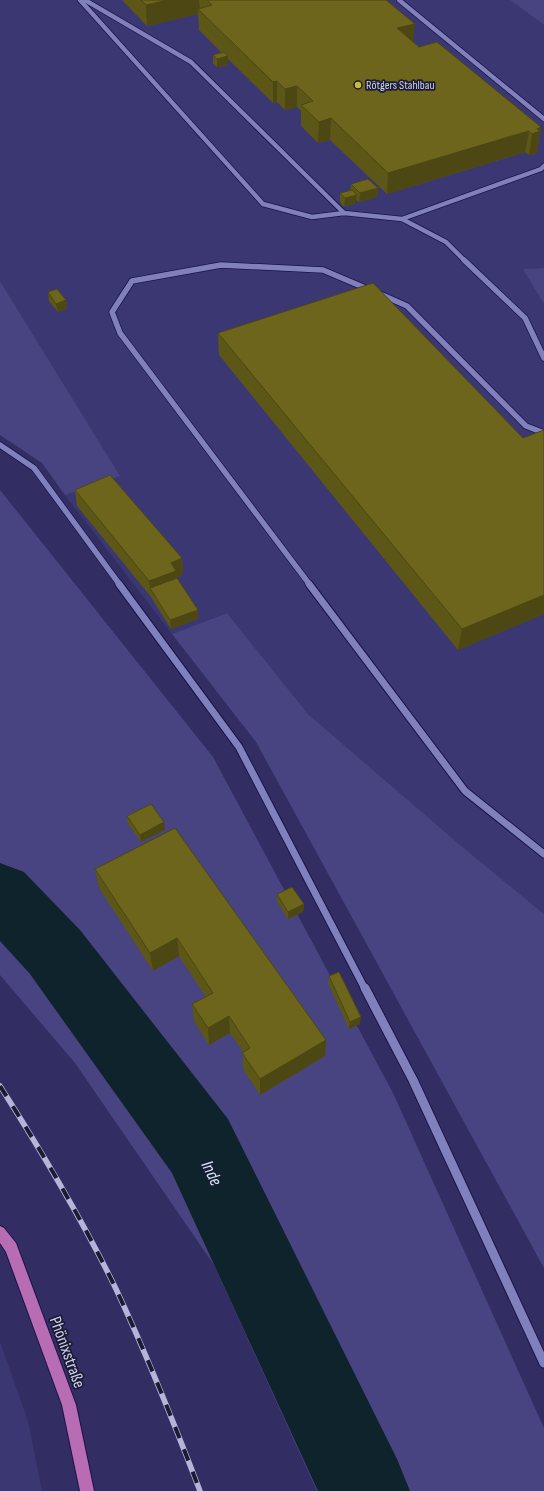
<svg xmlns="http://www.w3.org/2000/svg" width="544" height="1491" font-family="'Sofia Sans Condensed',sans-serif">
  <rect width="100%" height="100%" fill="#322e63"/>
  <g fill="#3b3773">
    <path d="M0,0H510L544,25V268L524,269L544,304V914L459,844L308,714L227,613L172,634L65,495L119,475L0,281Z"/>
    <path d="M0,1342L28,1421L42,1491H0Z"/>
  </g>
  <g fill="#474481">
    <path d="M510,0H544V25Z"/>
    <path d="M544,268V304L523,269Z"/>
    <path d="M0,281L120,476L65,495L42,463L0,435Z"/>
    <path d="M0,490L213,757L393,1093L544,1428V1491H317L214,1265L75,1063L0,975Z"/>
    <path d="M227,613L308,714L459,844L544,914V1268L256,742L172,634Z"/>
  </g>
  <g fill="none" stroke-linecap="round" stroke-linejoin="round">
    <path fill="#0e232b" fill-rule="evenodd" d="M0,863L24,872L80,930L228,1119L397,1459L410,1491H318L172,1173L30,974L0,941Z"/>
    <g stroke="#1b1346" stroke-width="6">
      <g id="minor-far3">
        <path d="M80,0L263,204L312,217L344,213L402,219L446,242L465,261"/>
        <path d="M85,0L191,62L344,213"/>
        <path d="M399,0L544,119"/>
        <path d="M402,219L541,169L544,166"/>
      </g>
    </g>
    <g stroke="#1b1346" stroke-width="7">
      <g id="minor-far2">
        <path d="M464,260L525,318L544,358"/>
        <path d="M380,294L407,306L526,426L544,433"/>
        <path d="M0,445L34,468L120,585"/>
        <path d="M310,585L120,333L112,312L132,281L221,265L323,270L370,290"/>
      </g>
    </g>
    <g stroke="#1b1346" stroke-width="9">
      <g id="minor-far1">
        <path d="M119,584L239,747L365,989"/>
        <path d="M309,584L465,791L544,854"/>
      </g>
    </g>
    <g stroke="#1b1346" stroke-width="11">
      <path id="minor" d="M365,988L413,1080L544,1363"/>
    </g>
    <g stroke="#1b1346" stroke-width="2">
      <path id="major" d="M0,1226L4,1228L16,1243L76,1405L94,1491H80L62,1405L6,1252L0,1243Z"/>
    </g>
    <use href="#minor-far3" stroke="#8080bc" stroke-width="4.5"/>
    <use href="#minor-far2" stroke="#8080bc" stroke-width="5.5"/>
    <use href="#minor-far1" stroke="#8080bc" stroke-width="7"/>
    <use href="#minor" stroke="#8080bc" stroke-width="9"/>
    <use href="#major" fill="#b76cb4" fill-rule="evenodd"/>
    <g stroke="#b4b5d9" stroke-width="5.5">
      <path id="rail" d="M0,1086C42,1152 82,1219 116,1289C147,1355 174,1423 200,1491"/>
    </g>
    <use href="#rail" stroke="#1b1b32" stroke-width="4" stroke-dasharray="12" stroke-linecap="butt"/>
  </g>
  <g fill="#5d5717">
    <path d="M122,0H386L413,42L419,47L541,127L537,153L529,155L525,152L519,154L387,194L330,140L318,143L301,126V111L297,107L285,110L277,102L273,103L228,59V65L217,67L213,64V55L222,53L199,30L198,14L147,26Z"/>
    <path d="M351,184L378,188L377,197L359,202L356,200V203L344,207L340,202V193L350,191Z"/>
    <path d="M48,292L66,300L67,309L58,312L49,301Z"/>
    <path d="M218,333L523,438L544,430V614L458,650L219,355Z"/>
    <path d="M75,490L182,558L183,574L177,577V578L198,610V619L171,629L151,597L77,506Z"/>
    <path d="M127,816L165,830L141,842L128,824Z"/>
    <path d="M95,869L326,1040L325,1056L260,1095L243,1069V1052L230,1033L209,1045L194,1021L192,1004L206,997L179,956L153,971L99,888Z"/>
    <path d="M277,894L304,904L303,912L288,919L277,902Z"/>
    <path d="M329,976L360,1024L349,1029L328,983Z"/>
  </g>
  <g fill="#4c4713">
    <path d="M168,0H199L200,11L198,9V14L147,26L146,5Z"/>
    <path d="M415,24L413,44L397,28Z"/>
    <path d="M228,56V65L217,67V59Z"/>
    <path d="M277,81V102L273,103V82Z"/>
    <path d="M297,86V107L285,110V89Z"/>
    <path d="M331,118L330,140L318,143L319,122Z"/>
    <path d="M541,127L537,153L529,155L532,134L537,129Z"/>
    <path d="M529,131L525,152L387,194L388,173Z"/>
    <path d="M378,188L377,197L359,202L360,193Z"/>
    <path d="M357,195L356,203L344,207L345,198Z"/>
    <path d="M66,300L67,309L58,312L56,304Z"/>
    <path d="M182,558L183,574L177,577L178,587L150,588L149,581L171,563Z"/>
    <path d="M544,595V614L458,650L462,629Z"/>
    <path d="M198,610V619L171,629L170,620Z"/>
    <path d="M164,822L165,830L141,842L140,835Z"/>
    <path d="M304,904L303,912L288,919V912Z"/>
    <path d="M177,938L179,956L153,971L150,953Z"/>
    <path d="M229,1016L230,1033L209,1045L208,1028Z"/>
    <path d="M361,1017L360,1024L349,1029L350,1022Z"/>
    <path d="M326,1040L325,1056L260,1095V1079Z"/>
  </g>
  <g fill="#6c651b" stroke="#4c4713">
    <path d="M141,0H168L146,5Z"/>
    <path d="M207,0H386L415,24L397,28L419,47L437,42L541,127L537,129L540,131L532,134L529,131L522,133L388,173L331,118L319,122L301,105L313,101L297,86L285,89L277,81L273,82L198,9L212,5Z"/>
    <path d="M224,52L228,56L217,59L213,55Z"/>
    <path d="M368,179L378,188L360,193L351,184Z"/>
    <path d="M352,190L357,195L345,198L340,193Z"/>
    <path d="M373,283L523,438L544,430V595L462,629L218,333Z"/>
    <path d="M57,289L66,300L56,304L48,292Z"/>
    <path d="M110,475L182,558L171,563L176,571L149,581L75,490Z"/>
    <path d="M177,578L198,610L170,620L150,588Z"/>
    <path d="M151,804L164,822L140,835L127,816Z"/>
    <path d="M175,828L326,1040L260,1079L242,1053L250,1048L229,1016L208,1028L192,1004L213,993L177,938L150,953L95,869Z"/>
    <path d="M292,887L304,904L288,912L277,894Z"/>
    <path d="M339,972L361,1017L350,1022L329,976Z"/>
  </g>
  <circle fill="#c8bb3b" stroke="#1b1b32" stroke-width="1.5" cx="358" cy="85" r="4"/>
  <g text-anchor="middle" stroke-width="3.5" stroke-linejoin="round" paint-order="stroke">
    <g font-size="12" fill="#cfd1f2" stroke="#1b1b32" text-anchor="start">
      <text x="366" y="89">Rötgers Stahlbau</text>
    </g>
    <g font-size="17" fill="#cfd1f2" stroke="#1b1b32">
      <text transform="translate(68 1352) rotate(70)" y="6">Phönixstraße</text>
    </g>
    <g font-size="18" font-style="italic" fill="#c9e8f4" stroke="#1b1b32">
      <text transform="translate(212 1173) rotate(64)" y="6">Inde</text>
    </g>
  </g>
</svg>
